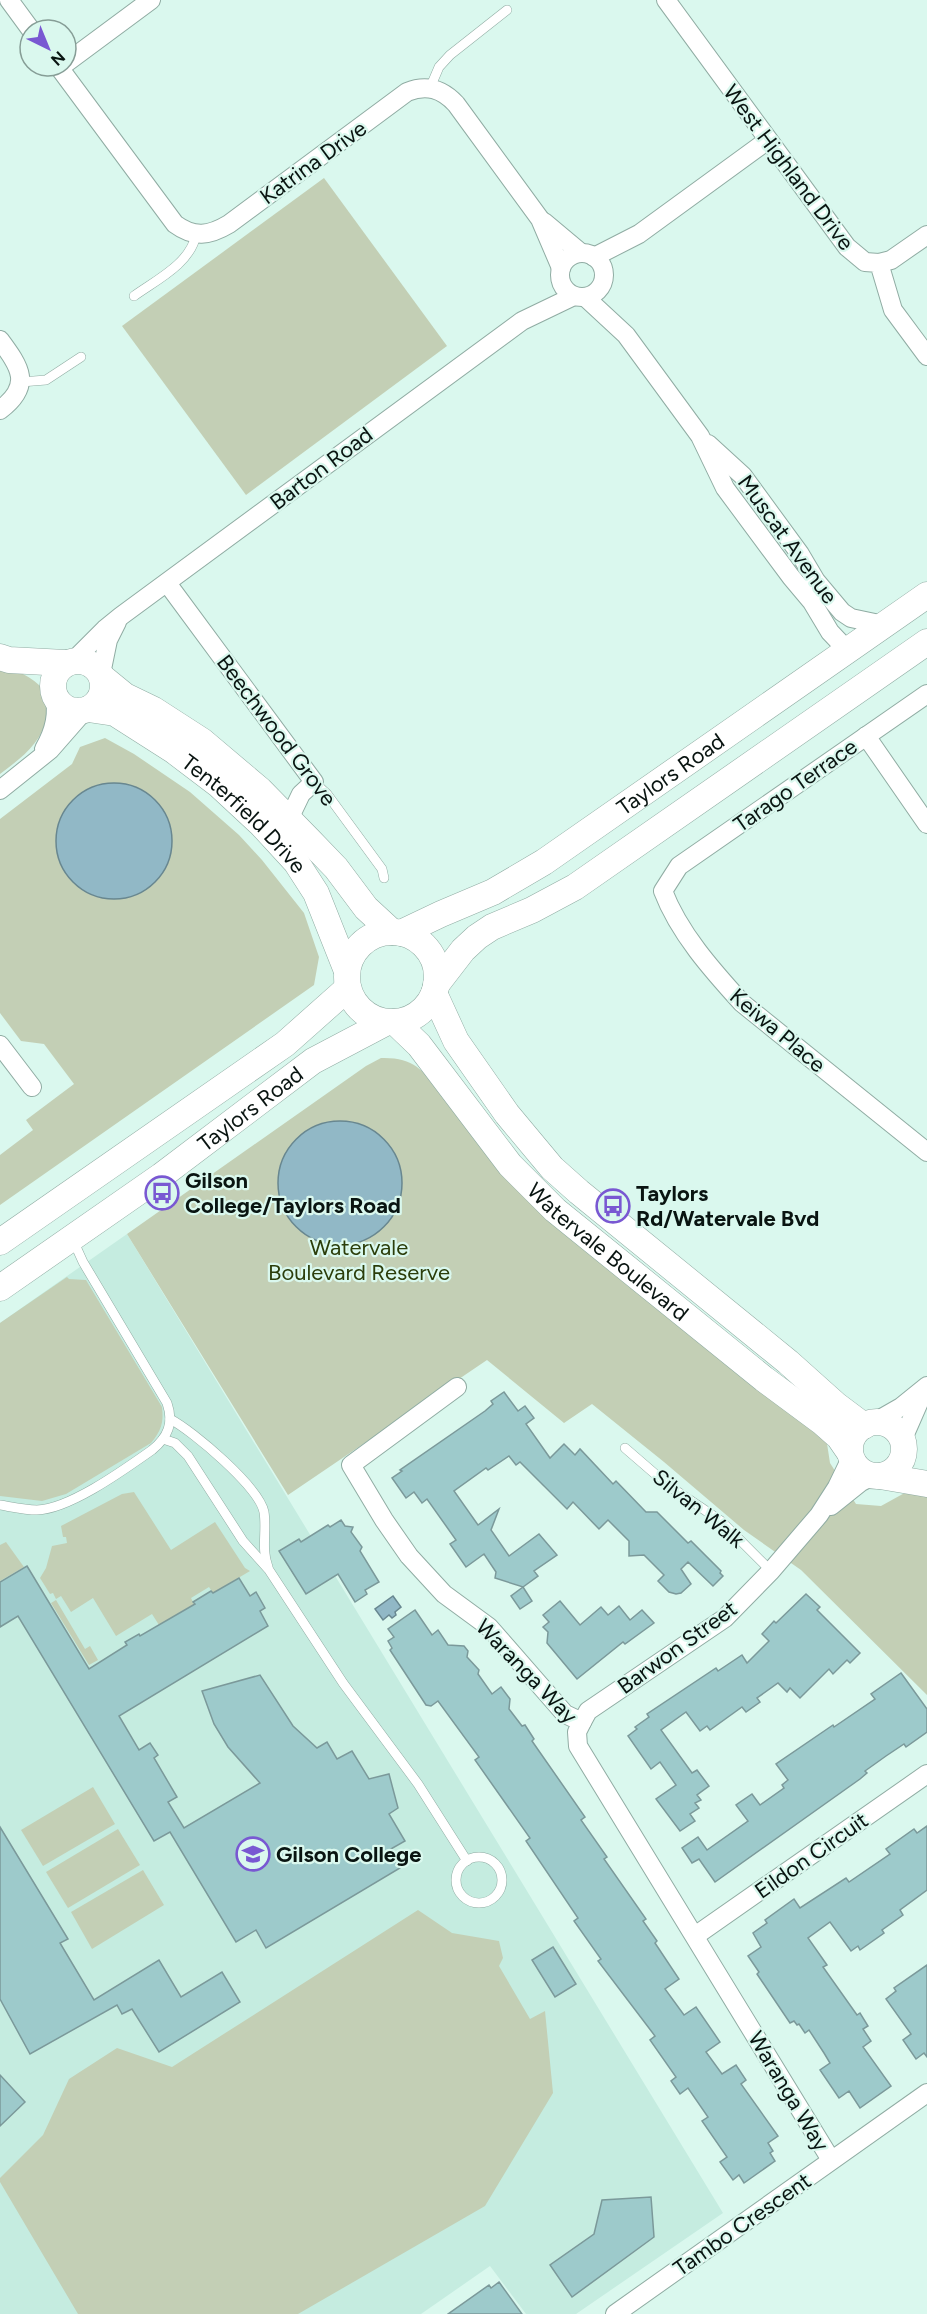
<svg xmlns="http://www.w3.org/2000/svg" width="927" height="2314" font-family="Figtree,sans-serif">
  <rect width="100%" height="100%" fill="#daf8ee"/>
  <path fill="#c5ece0" d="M127,1234L723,2213L576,2314H526L490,2266L421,2314H0V1323Z"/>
  <g fill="#c3cfb5">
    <path d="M324,178L447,346L246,495L122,326Z"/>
    <path d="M0,663C15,670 33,677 44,690C50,699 49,708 47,717C41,744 21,758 0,774Z"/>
    <path d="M105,738L134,754L190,792L239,835L262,860L304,913L319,957L314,985L0,1205V1155L33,1130L26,1120L74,1084L44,1044L21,1041L0,1013V819L72,764L80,747Z"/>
    <path d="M381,1058C412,1057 423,1069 440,1093L826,1437L830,1463L856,1504L881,1506L910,1490L927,1495V1695L801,1570L744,1530L664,1462L592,1404L564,1423L487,1360L288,1495L127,1234L366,1066Z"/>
    <path d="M67,1277L69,1279L86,1280L162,1407C164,1423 161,1431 151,1443L66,1494L42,1501L0,1496V1323Z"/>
    <path d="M134,1492L171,1550L215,1522L245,1568L250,1571L213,1593L209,1587L191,1598L194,1604L159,1625L152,1614L116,1636L93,1598L71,1612L61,1596L56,1599L53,1593L50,1594L40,1578L46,1568L52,1546L67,1543L66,1537H63L61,1526L122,1494Z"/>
    <path d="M6,1542L24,1567L0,1581V1545Z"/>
    <path d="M56,1600L85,1649L90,1646L98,1660L89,1665L51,1603Z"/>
    <path d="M93,1787L115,1824L43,1866L21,1830Z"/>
    <path d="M118,1829L140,1865L68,1908L46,1872Z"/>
    <path d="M143,1870L164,1905L92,1949L71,1912Z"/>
    <path d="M418,1910L452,1933L499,1941L503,1958L499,1966L530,2019L545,2011L553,2093L485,2206L298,2314H78L0,2182V2178L43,2135L69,2079L117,2048L172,2067Z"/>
  </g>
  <g fill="#91b8c6" stroke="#688790" stroke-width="1.5">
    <circle cx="114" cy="841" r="58"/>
    <circle cx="340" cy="1183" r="62"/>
    <path d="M393,1596L401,1607L395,1612L396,1615L392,1618L389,1615L383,1620L375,1609Z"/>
  </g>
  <g fill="#9dcacb" stroke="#7b999a" stroke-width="1.5">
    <path d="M504,1392L518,1411L525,1406L534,1418L526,1424L550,1458L564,1444L575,1455L580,1449L613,1484L616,1481L646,1512H657L688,1543L691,1541L721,1571L720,1573L723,1576L713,1586L688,1562L681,1569L691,1584L681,1593L676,1594L669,1592L658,1581L664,1575L644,1555L629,1556V1541L608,1520L599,1529L573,1502L567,1509L520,1462L516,1465L509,1456L488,1470L486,1468L454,1491L478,1525L499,1509L491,1530L509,1556L539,1534L557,1555L534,1571L538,1576L523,1587L495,1578L496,1572L484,1554L466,1567L450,1544L456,1540L427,1499L422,1503L414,1492L406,1498L392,1478L402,1471L400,1470L485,1411L493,1404L491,1401Z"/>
    <path d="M341,1520L345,1526L353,1527L351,1532L362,1547L360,1551L379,1582L365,1590L367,1594L355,1602L338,1574L306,1594L279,1551L299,1539L301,1542L328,1525L330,1527Z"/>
    <path d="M27,1566L89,1669L127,1645L125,1642L139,1634L140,1636L195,1604L193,1602L211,1591L213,1593L239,1578L250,1596L256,1592L265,1608L260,1611L268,1626L119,1716L139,1750L150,1743L158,1755L154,1758L177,1797L168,1802L184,1828L260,1783L228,1747L214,1724L202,1691L260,1675L293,1726L317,1748L327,1742L337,1759L352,1751L369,1779L389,1774L398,1808L389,1814L405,1841L389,1850L400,1868L266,1948L256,1930L236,1942L170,1832L154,1841L18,1616L0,1627V1582Z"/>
    <path d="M523,1587L532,1601L520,1609L511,1596Z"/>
    <path d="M806,1594L820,1607L817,1610L860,1653L850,1663L847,1660L833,1674L829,1669L800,1698L790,1688L787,1692L778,1683L757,1698L760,1702L746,1712L742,1707L710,1730L707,1726L700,1731L686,1712L661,1730L692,1773L697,1770L709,1786L697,1795L701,1800L695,1803L699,1808L690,1814L695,1821L680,1831L656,1799L676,1785L660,1762L651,1769L628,1736L637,1729L635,1727L649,1717L647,1714L716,1668L718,1671L742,1655L747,1663L769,1641L762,1634L774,1621L776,1623Z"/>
    <path d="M560,1601L580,1625L601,1607L608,1615L619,1606L630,1620L642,1610L654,1623L625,1644L623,1642L577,1679L547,1643L548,1632L543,1627L549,1622L543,1615Z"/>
    <path d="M415,1610L432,1635L438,1630L448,1645L464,1646L468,1651L467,1657L479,1670L478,1674L492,1694L501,1687L510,1699L509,1709L522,1726L525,1725L534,1739L532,1741L585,1817L581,1820L607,1857L604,1859L646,1919L643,1921L657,1941L655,1943L679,1979L665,1989L684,2015L696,2007L720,2042L706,2052L722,2074L736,2065L746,2080L741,2084L778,2136L768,2143L773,2151L770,2153L775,2161L744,2183L739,2175L733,2180L720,2162L727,2157L702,2121L708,2117L688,2088L680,2094L671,2081L676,2077L650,2040L655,2036L598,1961L601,1959L574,1921L578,1918L526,1841L530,1838L475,1760L479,1757L438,1701L431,1706L426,1705L390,1650L392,1648L388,1641L394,1637L388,1629Z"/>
    <path d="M901,1673L927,1709V1732L906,1747L904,1744L886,1756L865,1771L867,1773L860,1779L715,1882L699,1859L692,1863L682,1848L698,1837L707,1850L748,1821L736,1805L752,1794L760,1805L784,1788L782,1785L788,1780L776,1764L833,1725L834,1727L875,1699L871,1694Z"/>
    <path d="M927,1826V1890L900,1910L903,1915L882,1930L884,1933L860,1950L858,1946L851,1951L830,1922L808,1938L827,1965L823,1967L857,2015L860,2013L868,2026L863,2029L871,2041L863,2047L891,2086L860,2108L849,2091L839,2098L820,2070L830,2063L824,2053L809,2030L805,2033L799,2024L797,2025L794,2021L790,2023L757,1974L759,1972L748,1956L761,1947L753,1933L767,1923L765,1920L794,1899L800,1908L846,1878L849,1882L890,1854L886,1849L914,1829L917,1833Z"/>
    <path d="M0,1827L68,1939L60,1943L94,2000L159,1960L181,1997L222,1972L240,2002L159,2052L132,2009L122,2014L117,2005L30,2054L0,1999Z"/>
    <path d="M553,1947L576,1984L555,1997L532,1960Z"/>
    <path d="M927,1965V2057L924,2053L916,2059L903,2040L911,2034L886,1999L896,1991L894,1988Z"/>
    <path d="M0,2075L25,2102L0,2126Z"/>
    <path d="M651,2197L654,2237L572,2297L550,2265L594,2234L602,2200Z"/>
    <path d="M499,2282L522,2314H448L489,2285L491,2288Z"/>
  </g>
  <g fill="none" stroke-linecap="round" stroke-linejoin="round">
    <g stroke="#90aca3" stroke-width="10">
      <g id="lane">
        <path d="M430,88L439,67L450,55L507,10"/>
        <path d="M134,296C156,280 190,264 196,235"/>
        <path d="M21,382L46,380L81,357"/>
        <path d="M314,782L327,794L382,869L384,878"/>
        <path d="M170,1419C193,1431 259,1487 264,1512C267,1530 261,1549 268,1567"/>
        <path d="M163,1439L175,1443L188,1456L243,1541L269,1570L343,1683L418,1784L467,1861"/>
        <path d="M625,1448L669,1486L721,1521L771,1571"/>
        <path d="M0,1505C12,1507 25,1510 37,1510C70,1509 125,1469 152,1450C168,1437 174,1423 167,1403L83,1262L73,1240"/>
        <circle cx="479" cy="1880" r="23"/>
      </g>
    </g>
    <g stroke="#90aca3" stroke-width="20">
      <g id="street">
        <path d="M9,0L31,30"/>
        <path d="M666,0L847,247L865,262L879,263L893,310L927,356"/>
        <path d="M66,63L151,0"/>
        <path d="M58,66L175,224C194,238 209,236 229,224L407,92C427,84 442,89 456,104L540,219L561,268"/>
        <path d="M544,222L581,253"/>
        <circle cx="582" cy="275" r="22"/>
        <path d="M594,257L639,234L768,140"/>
        <path d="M879,263L891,260L927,235"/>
        <path d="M585,297L626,335L700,436L725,488L791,577L812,602L830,632L848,651"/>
        <path d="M0,340C20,367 33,385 0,410"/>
        <path d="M708,444L743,476L800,554L816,581L842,612L851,618L884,625"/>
        <path d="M167,583L314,782L301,794L289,819"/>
        <path d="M74,660L105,629L121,616L522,321L574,296"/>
        <path d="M101,674L108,640L117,622"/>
        <path d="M927,694L679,866L663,891C679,933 712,970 742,1003L927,1152"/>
        <path d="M866,736L927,824"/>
        <path d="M44,749C54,732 59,714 54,695"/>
        <path d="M0,790L50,750L85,710"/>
        <path d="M0,1045L32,1087"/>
        <path d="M457,1387L351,1465L384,1520L409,1556L444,1594L489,1627L565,1714L582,1722L577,1732L578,1746L831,2160"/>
        <path d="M873,1423L901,1407L927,1386"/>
        <path d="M902,1441L923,1393"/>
        <path d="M831,1506L861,1482L873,1476"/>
        <path d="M582,1722L588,1711L725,1618L771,1571L819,1515L837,1487L851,1458"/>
        <path d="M695,1936L927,1774"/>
        <path d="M615,2314L927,2093"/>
      </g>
    </g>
    <g stroke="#90aca3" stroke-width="27">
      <g id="secondary">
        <path d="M0,657L9,660L65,663"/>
        <circle cx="78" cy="686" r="25"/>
        <path d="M103,678L125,696L154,710L202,741L260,790L310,841L336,868L366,908L392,932"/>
        <path id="s1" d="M88,709L115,713L173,750L219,785L261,824L296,862L316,893L347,971"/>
        <circle cx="392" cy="977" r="45"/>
        <path id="s2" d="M401,933L441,914L493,892L544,862L927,595"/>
        <path d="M436,985L463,950L477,937L492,927L532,910L575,887L927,642"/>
        <path d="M434,993L456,1041L507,1114L552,1168L579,1192L788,1362L836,1405L864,1426"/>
        <path id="s3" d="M395,1022L419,1045L510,1165L555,1210L764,1379L822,1422L839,1437L850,1453"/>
        <path d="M0,1242L285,1044L348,988"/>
        <path id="s4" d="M0,1288L161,1176L313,1061L387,1022"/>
        <circle cx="877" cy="1449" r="27"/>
        <path d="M880,1476L927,1484"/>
      </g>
    </g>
    <use href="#lane" stroke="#fff" stroke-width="9"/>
    <use href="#street" stroke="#fff" stroke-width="18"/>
    <use href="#secondary" stroke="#fff" stroke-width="26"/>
  </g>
  <defs>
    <g id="bus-ring" transform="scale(1.725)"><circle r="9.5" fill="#daf8ee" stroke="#7958d2" stroke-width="1.5"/><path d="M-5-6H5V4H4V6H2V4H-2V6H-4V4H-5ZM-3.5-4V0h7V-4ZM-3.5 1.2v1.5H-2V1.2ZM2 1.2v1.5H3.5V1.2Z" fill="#7958d2"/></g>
    <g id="school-ring" transform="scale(1.725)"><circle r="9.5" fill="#daf8ee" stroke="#7958d2" stroke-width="1.5"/><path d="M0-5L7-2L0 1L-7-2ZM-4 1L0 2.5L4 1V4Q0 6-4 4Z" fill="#7958d2"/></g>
  </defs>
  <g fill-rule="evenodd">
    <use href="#bus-ring" x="162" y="1193"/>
    <use href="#bus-ring" x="613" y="1206"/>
    <use href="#school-ring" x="253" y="1854"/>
  </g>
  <g text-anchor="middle" stroke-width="4.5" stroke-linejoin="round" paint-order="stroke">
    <g font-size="22" fill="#091411" stroke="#daf8ee">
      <text transform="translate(313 162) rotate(-36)" y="8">Katrina Drive</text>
      <text transform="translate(789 167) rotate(53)" y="8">West Highland Drive</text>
      <text transform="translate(321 468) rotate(-37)" y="8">Barton Road</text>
      <text transform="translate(788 539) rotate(54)" y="8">Muscat Avenue</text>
      <text transform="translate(277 730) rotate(53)" y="8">Beechwood Grove</text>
      <text dy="8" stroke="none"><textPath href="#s2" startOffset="314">Taylors Road</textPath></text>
      <text transform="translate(795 785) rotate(-35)" y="8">Tarago Terrace</text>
      <text dy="8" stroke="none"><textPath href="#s1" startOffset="192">Tenterfield Drive</textPath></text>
      <text transform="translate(778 1030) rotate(40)" y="8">Keiwa Place</text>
      <text dy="8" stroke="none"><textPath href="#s4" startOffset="308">Taylors Road</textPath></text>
      <text dy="8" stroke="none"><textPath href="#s3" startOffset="315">Watervale Boulevard</textPath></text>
      <text transform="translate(699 1508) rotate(39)" y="8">Silvan Walk</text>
      <text transform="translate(677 1647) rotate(-36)" y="8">Barwon Street</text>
      <text transform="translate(527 1671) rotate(46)" y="8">Waranga Way</text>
      <text transform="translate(811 1855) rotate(-35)" y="8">Eildon Circuit</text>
      <text transform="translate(789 2091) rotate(59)" y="8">Waranga Way</text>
      <text transform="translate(742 2224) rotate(-35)" y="8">Tambo Crescent</text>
    </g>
    <g font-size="22" font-weight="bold" fill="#091411" stroke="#daf8ee" text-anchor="start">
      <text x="185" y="1188">Gilson<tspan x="185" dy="25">College/Taylors Road</tspan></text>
      <text x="636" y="1201">Taylors<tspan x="636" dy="25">Rd/Watervale Bvd</tspan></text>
      <text x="276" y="1862">Gilson College</text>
    </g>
    <g font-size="22" fill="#2b3d0a" stroke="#daf8ee">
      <text x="359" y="1255">Watervale<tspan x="359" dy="25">Boulevard Reserve</tspan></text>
    </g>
  </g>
  <g transform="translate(48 48) rotate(137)"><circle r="28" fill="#daf8ee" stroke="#869d96" stroke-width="1.5"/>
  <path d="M0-4.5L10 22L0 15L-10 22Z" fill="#7958d2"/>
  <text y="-9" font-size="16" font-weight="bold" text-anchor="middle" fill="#091411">N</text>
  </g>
</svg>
